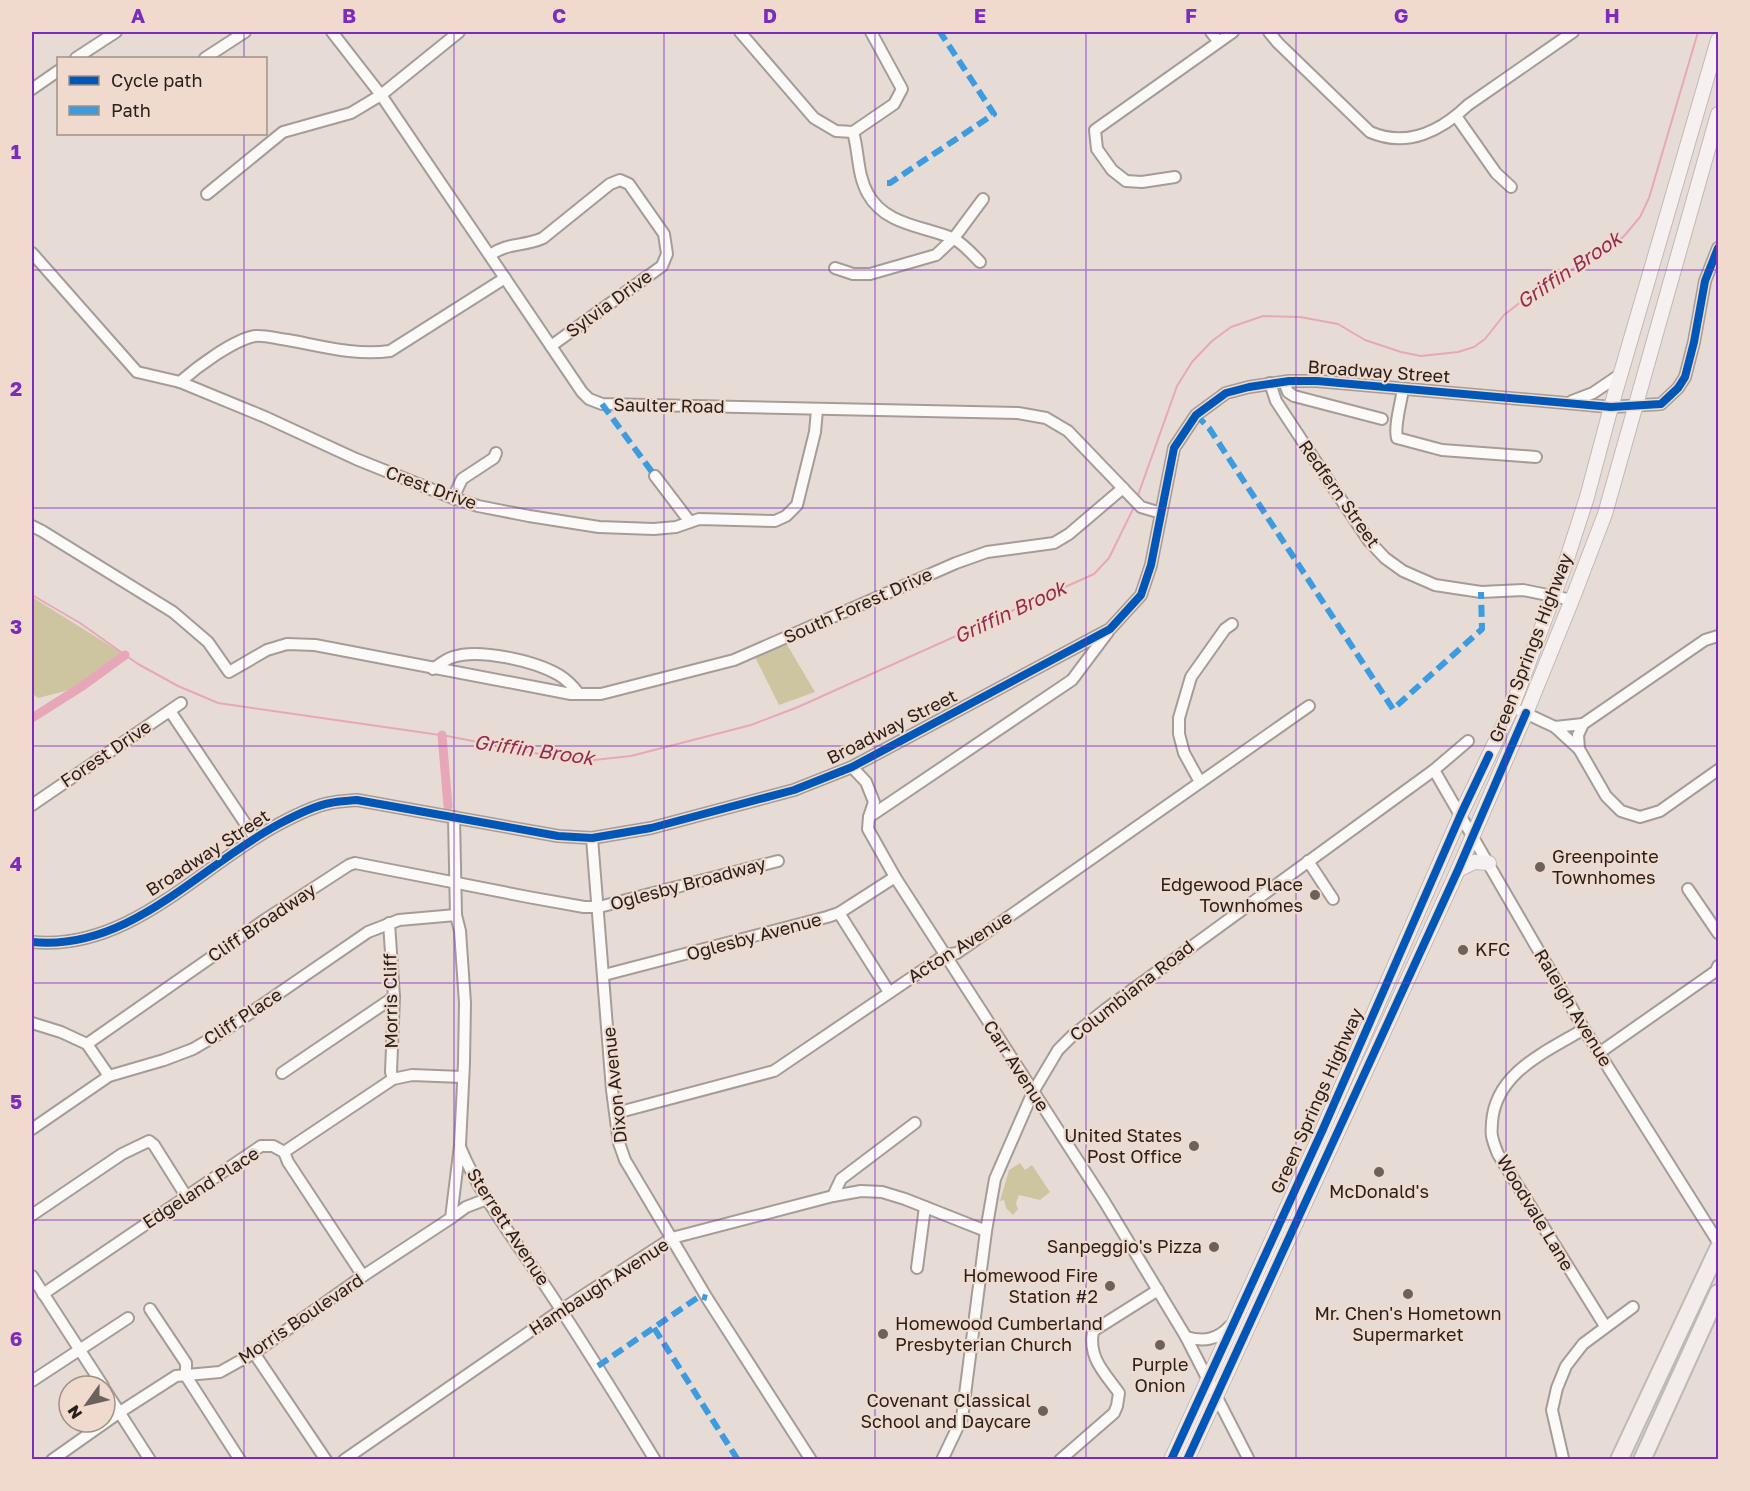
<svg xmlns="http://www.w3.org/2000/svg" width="1750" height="1491" font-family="'Golos Text',sans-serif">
  <rect width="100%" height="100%" fill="#e7dcd5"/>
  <g fill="#ccc5a0">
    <path d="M32,597L125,655L81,687L38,698L32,693Z"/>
    <path d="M786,643L815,692L779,705L755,657Z"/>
    <path d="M1020,1163L1025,1170L1032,1165L1050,1192L1040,1200L1019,1195L1016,1203L1018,1209L1013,1215L1006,1208L1004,1200L1000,1201L1009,1170Z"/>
  </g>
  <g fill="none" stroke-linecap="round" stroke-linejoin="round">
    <g stroke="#e8a7b8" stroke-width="2">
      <path d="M1137,498L1177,386L1192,362L1212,341L1231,327L1263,316L1300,317L1338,324L1365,340L1401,352L1421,356L1458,352L1474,347L1485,339L1504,315L1539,288L1613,246L1625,235L1640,217L1649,198L1698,32"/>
      <path d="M32,595L80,623L138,664L178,686L218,703L447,736L560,758L594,760L631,756L751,725L798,707L1094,574L1109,558L1134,507"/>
    </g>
    <g stroke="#e8a7b8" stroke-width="9">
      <path d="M32,718L81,687L125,655"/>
      <path d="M442,735L448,806"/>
    </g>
    <g stroke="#a59c97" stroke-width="14">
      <g id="minor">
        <path d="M332,32L381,95L582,392L589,399L602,404L1018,413L1046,418L1068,431L1141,507L1161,513"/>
        <path d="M740,32L814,118L836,131L853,132"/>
        <path d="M1211,32L1218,41"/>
        <path d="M1269,32L1278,43L1370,132C1407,148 1441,131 1468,105L1573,32"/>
        <path d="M76,58L116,32"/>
        <path d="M205,58L245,32"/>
        <path d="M32,89L58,71"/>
        <path d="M1456,116L1496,173L1511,187"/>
        <path d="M853,132C859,152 857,175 868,194C885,225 923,226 952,238C962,242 972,254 980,262"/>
        <path d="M853,132L894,104L902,89L871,32"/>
        <path d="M1175,177L1142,182L1126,181L1112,170L1097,149L1095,130L1233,32"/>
        <path d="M207,194L283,132L351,113L381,95L459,32"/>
        <path d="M32,253L137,372L180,382L265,417L356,459L453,498L478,506L529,516L599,527L654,529L676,527L699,519L775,521L786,516L797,505L815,432L817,410"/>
        <path d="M490,255C509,242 523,247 543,238L610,184L620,180L629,184L664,234L667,254L662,266L551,346"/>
        <path d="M835,268L853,274H870L936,255L954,238L983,199"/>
        <path d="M180,382C197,367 233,340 255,336C265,335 278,339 288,340C321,346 356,356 390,351L505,278"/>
        <path d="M1284,382L1288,392L1294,396L1382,419"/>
        <path d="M1270,383L1276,401L1334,489L1369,541L1385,558L1403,571L1435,585L1481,592L1523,590L1572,600"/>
        <path d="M1403,389C1401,403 1394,426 1397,438L1442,450L1536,457"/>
        <path d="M1572,401L1593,393L1621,374"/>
        <path d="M655,476L690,522"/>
        <path d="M453,498L462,479L494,458L496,453"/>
        <path d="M32,526L42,531L173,612L208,642L229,672L267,650L287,644L315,645L571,694H601L734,660L956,563L987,552L1054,543L1069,534L1123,488"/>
        <path d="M1718,636L1705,640L1583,724L1578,735L1579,749L1606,796L1621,811L1640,817L1660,811L1718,770"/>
        <path d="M433,669C440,664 446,659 453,657C479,648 535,661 559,675C567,680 573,686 579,694"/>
        <path d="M170,711L255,838"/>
        <path d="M1521,711L1555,727L1583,724"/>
        <path d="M1555,727L1579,749"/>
        <path d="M852,767L866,782L874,802L869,817L868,829L895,877L1104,1201L1186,1337L1249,1460"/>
        <path d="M1434,770L1584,1029L1718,1242"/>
        <path d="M1200,782L1184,753L1179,734V718L1191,677L1225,629L1232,624"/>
        <path d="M32,805L181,703"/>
        <path d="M869,817L1072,680L1108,632"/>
        <path d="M592,838L612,1090L619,1143L625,1160L707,1298L811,1460"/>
        <path d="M1308,861L1333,899"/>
        <path d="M1688,889L1718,933"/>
        <path d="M839,913L889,992"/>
        <path d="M389,923L394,997L391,1072L393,1079"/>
        <path d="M32,942C129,952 200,866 279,824C294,816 313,806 330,803C339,801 348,801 357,800L558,836L592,838L651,828L794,790L852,767L1110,629L1141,595L1151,565L1174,448L1196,415L1226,393L1249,387L1289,381H1317L1611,407L1661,404L1678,388L1685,377L1694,342L1705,281L1718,248"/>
        <path d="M604,975L827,917L839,913L895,877"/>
        <path d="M32,1023L61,1032L87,1044L109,1076"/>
        <path d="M1584,1029C1546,1052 1496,1072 1492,1122C1492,1127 1491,1132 1492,1136C1493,1142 1496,1149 1498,1154L1605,1326"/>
        <path d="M87,1044L266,919L349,865L355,863L528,897L584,907H599L778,861"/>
        <path d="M1599,1053L1716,971L1718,966"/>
        <path d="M282,1073L394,997"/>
        <path d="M616,1113L774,1071L945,955L957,953L1309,706"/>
        <path d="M32,1129L109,1076L164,1060L193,1049L227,1029L368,932L399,920L456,915"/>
        <path d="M460,1147C480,1196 515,1240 544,1284C583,1342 619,1401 655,1460"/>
        <path d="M284,1152L393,1079L412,1075L462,1077"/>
        <path d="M284,1152L288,1162L363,1276"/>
        <path d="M833,1196L841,1179L915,1123"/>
        <path d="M32,1215L122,1154L149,1141L154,1145L186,1196"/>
        <path d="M451,1218L466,1207L487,1199"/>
        <path d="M917,1268L925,1207"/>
        <path d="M32,1276L103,1386"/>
        <path d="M43,1294L261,1146H273L284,1152"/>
        <path d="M150,1309L186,1363V1376L240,1460"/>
        <path d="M1186,1337C1204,1342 1217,1340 1230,1326"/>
        <path d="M254,1353L326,1460"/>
        <path d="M32,1381L128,1318"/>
        <path d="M105,1390L150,1460"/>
        <path d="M1563,1458L1552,1410L1557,1388L1566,1366L1583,1344L1633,1307"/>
        <path d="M52,1460L120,1412L176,1376L220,1372L254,1353L363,1276L451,1218L460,1145L464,1063L465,1003L460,931L456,915L454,817"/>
        <path d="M344,1460L561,1310L672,1238L833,1196L861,1191L882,1192L905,1199L986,1231"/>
        <path d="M942,1460L962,1418L986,1231L995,1179L1033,1092L1058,1050L1072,1036L1106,1009L1434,770L1468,741"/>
        <path d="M1060,1460L1114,1413L1117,1406L1119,1393C1104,1372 1088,1358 1093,1331L1158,1290"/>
      </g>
    </g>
    <g stroke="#bfb9b6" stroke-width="16">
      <g id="major">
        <path d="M1458,870L1474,862L1489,863"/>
        <path d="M1171,1460L1323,1129L1461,814L1512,707L1564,568L1587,497L1611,407L1718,40"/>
        <path d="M1187,1460L1458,870L1526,713L1572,600L1605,514L1718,114"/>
      </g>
    </g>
    <g stroke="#bfb9b6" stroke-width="20">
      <g id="highway">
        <path d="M1619,1460L1718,1249"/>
        <path d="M1642,1460L1718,1293"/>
      </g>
    </g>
    <use href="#minor" stroke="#fbfaf9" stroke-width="10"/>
    <use href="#major" stroke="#f6f1f0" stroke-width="14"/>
    <use href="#highway" stroke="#f3ecea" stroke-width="16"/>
    <g stroke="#3d9bdf" stroke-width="6" stroke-dasharray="12 6" stroke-linecap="butt">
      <path d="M887,183H890L994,114L940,32"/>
      <path d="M602,404L655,476"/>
      <path d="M1196,415L1209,428L1393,709L1482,629L1481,592"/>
      <path d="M654,1328L738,1460"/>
      <path d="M598,1366L700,1296L707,1298"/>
    </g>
    <g stroke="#efdacd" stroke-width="11">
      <g id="cycleway">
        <path d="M32,942C129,952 200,866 279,824C294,816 313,806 330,803C339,801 348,801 357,800L558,836L592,838L651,828L794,790L852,767L1110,629L1141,595L1151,565L1174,448L1196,415L1226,393L1249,387L1289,381H1317L1611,407L1661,404L1678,388L1685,377L1694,342L1705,281L1718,248"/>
        <path d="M1171,1460L1323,1129L1461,814L1489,755"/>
        <path d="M1187,1460L1458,870L1526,713"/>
      </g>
    </g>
    <use href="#cycleway" stroke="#0057b8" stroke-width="8"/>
  </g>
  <path fill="none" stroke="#7b2cbf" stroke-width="1.5" stroke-opacity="0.55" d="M244,32V58M454,32V1460M664,32V1460M875,32V1460M1086,32V1460M1296,32V1460M1506,32V1460M244,134V1460M32,270H1718M32,508H1718M32,746H1718M32,983H1718M32,1220H1718"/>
  <g fill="#6b625d" stroke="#efdacd" stroke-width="2">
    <circle cx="1540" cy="867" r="6"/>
    <circle cx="1315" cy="895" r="6"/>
    <circle cx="1463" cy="950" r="6"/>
    <circle cx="1194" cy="1146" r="6"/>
    <circle cx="1379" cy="1172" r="6"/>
    <circle cx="1214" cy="1247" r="6"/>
    <circle cx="1110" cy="1286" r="6"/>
    <circle cx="1408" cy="1294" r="6"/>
    <circle cx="883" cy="1334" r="6"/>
    <circle cx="1160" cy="1345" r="6"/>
    <circle cx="1043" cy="1411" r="6"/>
  </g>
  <g text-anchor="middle" stroke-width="4.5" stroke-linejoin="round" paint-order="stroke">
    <g font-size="18" fill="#28201c" stroke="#efdacd">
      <text transform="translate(609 304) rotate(-36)" y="6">Sylvia Drive</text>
      <text transform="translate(1379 372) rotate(4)" y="6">Broadway Street</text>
      <text transform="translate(669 406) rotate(1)" y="6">Saulter Road</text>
      <text transform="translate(431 488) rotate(20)" y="6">Crest Drive</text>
      <text transform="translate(1339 494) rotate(55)" y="6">Redfern Street</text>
      <text transform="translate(858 606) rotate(-24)" y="6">South Forest Drive</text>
      <text transform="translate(1531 648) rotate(-69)" y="6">Green Springs Highway</text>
      <text transform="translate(892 727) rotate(-27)" y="6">Broadway Street</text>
      <text transform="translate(106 754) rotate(-34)" y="6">Forest Drive</text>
      <text transform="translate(208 853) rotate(-33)" y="6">Broadway Street</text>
      <text transform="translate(688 884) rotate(-15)" y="6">Oglesby Broadway</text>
      <text transform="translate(262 923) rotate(-34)" y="6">Cliff Broadway</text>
      <text transform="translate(754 937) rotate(-15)" y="6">Oglesby Avenue</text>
      <text transform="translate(960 947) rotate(-32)" y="6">Acton Avenue</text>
      <text transform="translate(1132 991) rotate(-38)" y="6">Columbiana Road</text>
      <text transform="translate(391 1001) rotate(-91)" y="6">Morris Cliff</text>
      <text transform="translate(1573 1008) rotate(59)" y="6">Raleigh Avenue</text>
      <text transform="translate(243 1017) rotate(-33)" y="6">Cliff Place</text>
      <text transform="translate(1016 1066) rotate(57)" y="6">Carr Avenue</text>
      <text transform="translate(615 1085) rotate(-96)" y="6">Dixon Avenue</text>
      <text transform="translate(1317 1101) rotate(-66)" y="6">Green Springs Highway</text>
      <text transform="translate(201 1188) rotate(-33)" y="6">Edgeland Place</text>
      <text transform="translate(1535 1213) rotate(59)" y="6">Woodvale Lane</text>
      <text transform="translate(508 1227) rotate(57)" y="6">Sterrett Avenue</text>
      <text transform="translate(599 1287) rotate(-33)" y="6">Hambaugh Avenue</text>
      <text transform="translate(301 1319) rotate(-34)" y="6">Morris Boulevard</text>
    </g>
    <g font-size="18" fill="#28201c" stroke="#efdacd" text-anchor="end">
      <text x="1552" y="863" text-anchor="start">Greenpointe<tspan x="1552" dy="21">Townhomes</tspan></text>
      <text x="1303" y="891">Edgewood Place<tspan x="1303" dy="21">Townhomes</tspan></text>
      <text x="1475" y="956" text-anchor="start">KFC</text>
      <text x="1182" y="1142">United States<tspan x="1182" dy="21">Post Office</tspan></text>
      <text x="1379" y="1198" text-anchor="middle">McDonald's</text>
      <text x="1202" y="1253">Sanpeggio's Pizza</text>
      <text x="1098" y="1282">Homewood Fire<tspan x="1098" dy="21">Station #2</tspan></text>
      <text x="1408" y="1320" text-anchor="middle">Mr. Chen's Hometown<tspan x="1408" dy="21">Supermarket</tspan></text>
      <text x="895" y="1330" text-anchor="start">Homewood Cumberland<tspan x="895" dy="21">Presbyterian Church</tspan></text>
      <text x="1160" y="1371" text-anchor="middle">Purple<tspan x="1160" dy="21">Onion</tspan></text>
      <text x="1031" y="1407">Covenant Classical<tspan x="1031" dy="21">School and Daycare</tspan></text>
    </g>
    <g font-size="20" font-style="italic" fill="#912b54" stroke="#efdacd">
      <text transform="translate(1569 270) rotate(-34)" y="7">Griffin Brook</text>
      <text transform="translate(1010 612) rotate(-25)" y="7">Griffin Brook</text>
      <text transform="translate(534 750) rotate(8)" y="7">Griffin Brook</text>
    </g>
  </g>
  <rect width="1750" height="1491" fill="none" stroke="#efdacd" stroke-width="66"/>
  <rect x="57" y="57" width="210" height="78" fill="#efdacd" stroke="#9f9086" stroke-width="1.5"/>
  <rect x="69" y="76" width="30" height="9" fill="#0057b8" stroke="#9f9086" stroke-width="1.5"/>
  <text x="111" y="87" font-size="18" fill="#28201c">Cycle path</text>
  <rect x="69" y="106" width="30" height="9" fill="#3d9bdf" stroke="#9f9086" stroke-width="1.5"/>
  <text x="111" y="117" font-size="18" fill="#28201c">Path</text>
  <g transform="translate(87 1404) rotate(236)"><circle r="28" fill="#efdacd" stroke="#9f9086" stroke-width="1.5"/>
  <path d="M0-4.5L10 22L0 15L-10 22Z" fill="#6b625d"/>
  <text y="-9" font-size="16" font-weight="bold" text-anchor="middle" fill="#28201c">N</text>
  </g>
  <rect x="33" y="33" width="1684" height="1425" fill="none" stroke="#7b2cbf" stroke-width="2"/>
  <g font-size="20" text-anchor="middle" font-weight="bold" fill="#7b2cbf">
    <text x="138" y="23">A</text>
    <text x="349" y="23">B</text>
    <text x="559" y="23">C</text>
    <text x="770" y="23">D</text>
    <text x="980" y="23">E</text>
    <text x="1191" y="23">F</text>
    <text x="1401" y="23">G</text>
    <text x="1612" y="23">H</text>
    <text x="16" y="159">1</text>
    <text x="16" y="396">2</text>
    <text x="16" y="634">3</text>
    <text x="16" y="871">4</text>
    <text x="16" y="1109">5</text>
    <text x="16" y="1346">6</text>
  </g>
</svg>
